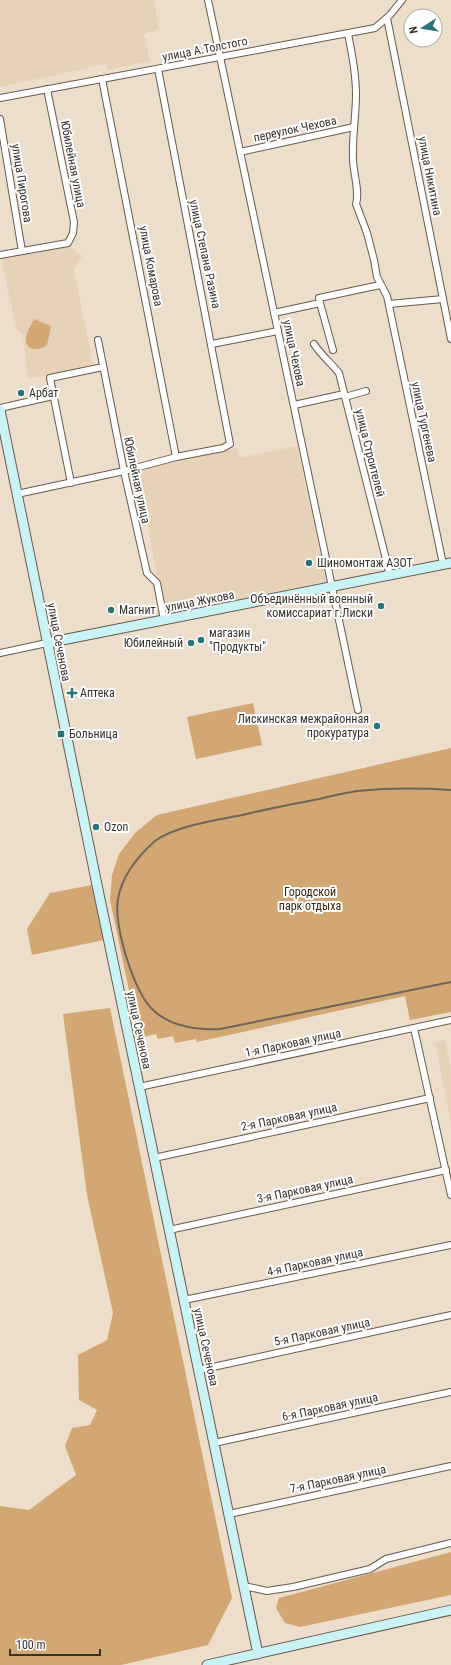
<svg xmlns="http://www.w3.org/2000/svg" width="451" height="1665" font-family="'Roboto Condensed',sans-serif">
  <rect width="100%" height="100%" fill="#edddcb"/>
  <g fill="#e6d1b9">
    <path d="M0,0H154L159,29L144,34L150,61L107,70L106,64L0,87Z"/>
    <path d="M69,245L82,256L74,270L93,366L28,379L23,335L16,328L1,257Z"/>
    <path d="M297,446L326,581L165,615L136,468L237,448L239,458Z"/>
    <path d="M445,1040L451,1069V1125L435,1042Z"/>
  </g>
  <g fill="#d2a773">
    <path d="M34,319L51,326L47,345C39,351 24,352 26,337C27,331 32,324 34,319Z"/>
    <path d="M253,703L262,745L196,759L187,717Z"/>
    <path d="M451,748V1012L410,1020L405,996L197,1042L196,1039L175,1043L173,1036L158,1039L156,1034L139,1038L110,900L112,875L119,854L136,832L157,815Z"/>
    <path d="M92,885L104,940L32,955L27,929L50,893Z"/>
    <path d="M110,1008L232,1598L208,1645L121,1665H0V1506L29,1510L76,1475L65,1446L72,1428L90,1425L97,1410L79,1400L78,1355L107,1340L113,1313L87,1195L63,1014Z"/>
    <path d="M451,1552V1595L300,1627L285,1623L276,1608L279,1598Z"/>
  </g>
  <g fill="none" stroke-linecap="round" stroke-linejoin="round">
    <g stroke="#685b4b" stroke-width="8">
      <g id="street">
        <path d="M208,0L358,710"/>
        <path d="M387,18L451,339"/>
        <path d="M348,34C352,53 356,74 356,94C356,116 352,137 353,159C353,172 360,192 356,204L367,233L374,260L377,277L387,296L443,564"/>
        <path d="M102,79L176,457"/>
        <path d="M0,98L375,28L390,15L402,0"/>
        <path d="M0,119L22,251"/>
        <path d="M240,152L354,127"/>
        <path d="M0,255L68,243L73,233L74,222L47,89"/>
        <path d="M320,303L333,350"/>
        <path d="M389,304L443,299"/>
        <path d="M274,313L320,303L319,298L380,285"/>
        <path d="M98,340L124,471L147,573L157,583L164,620"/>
        <path d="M212,344L278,331"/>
        <path d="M314,344C321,355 331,363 339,373L390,575"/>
        <path d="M345,397L366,391"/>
        <path d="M294,405L344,394"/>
        <path d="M0,408L53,396"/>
        <path d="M71,483L50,378L103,367"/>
        <path d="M17,494L124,471L176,457L223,448L230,444L158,69"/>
        <path d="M0,653L47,643"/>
        <path d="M414,1028L451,1195"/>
        <path d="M139,1087L451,1020"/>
        <path d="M154,1158L430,1098"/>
        <path d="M169,1230L446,1170"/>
        <path d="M184,1300L451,1245"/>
        <path d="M199,1370L451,1315"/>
        <path d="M214,1443L451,1392"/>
        <path d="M229,1514L451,1466"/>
        <path d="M244,1586L267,1591L293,1587L370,1569L386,1559L451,1543"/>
      </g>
    </g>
    <g stroke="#685b4b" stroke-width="11">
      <g id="secondary">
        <path d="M0,410L96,880L258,1654"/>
        <path d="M47,643L451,563"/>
        <path d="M207,1665L451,1610"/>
      </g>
    </g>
    <use href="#street" stroke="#fff" stroke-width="6"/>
    <use href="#secondary" stroke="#c9f3f5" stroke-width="9"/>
    <path stroke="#6f655b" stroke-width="2" d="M451,790C420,788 389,788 357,791C344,793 331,796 319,799C293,804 267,809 242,815C217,820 175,826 155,841C138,856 122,876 118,899C113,925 134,993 154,1011C172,1027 197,1030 220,1029L451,982"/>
  </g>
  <g fill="#297377" stroke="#fff" stroke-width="1.5">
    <circle cx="21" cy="393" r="4"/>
    <circle cx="309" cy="563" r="4"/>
    <circle cx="381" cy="606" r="4"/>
    <circle cx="111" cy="610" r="4"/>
    <circle cx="201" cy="640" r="4"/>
    <circle cx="191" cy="643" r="4"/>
    <path d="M70 687h4v4h4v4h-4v4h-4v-4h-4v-4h4z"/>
    <circle cx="377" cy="726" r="4"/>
    <rect x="57" y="730" width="8" height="8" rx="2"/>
    <circle cx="96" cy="827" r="4"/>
  </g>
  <g text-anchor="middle" stroke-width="4" stroke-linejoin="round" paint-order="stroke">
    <g font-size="12" fill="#39322b" stroke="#fff">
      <text transform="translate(205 49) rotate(-11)" y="4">улица А.Толстого</text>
      <text transform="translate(295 129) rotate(-12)" y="4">переулок Чехова</text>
      <text transform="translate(73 164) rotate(79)" y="4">Юбилейная улица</text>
      <text transform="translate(430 176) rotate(79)" y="4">улица Никитина</text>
      <text transform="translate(22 183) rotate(81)" y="4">улица Пирогова</text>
      <text transform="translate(205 254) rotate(78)" y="4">улица Степана Разина</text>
      <text transform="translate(151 266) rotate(79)" y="4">улица Комарова</text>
      <text transform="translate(294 353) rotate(78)" y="4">улица Чехова</text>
      <text transform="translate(424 422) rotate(78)" y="4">улица Тургенева</text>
      <text transform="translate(370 453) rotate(76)" y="4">улица Строителей</text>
      <text transform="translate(137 480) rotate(78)" y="4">Юбилейная улица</text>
      <text transform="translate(200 601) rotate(-11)" y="4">улица Жукова</text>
      <text transform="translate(59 642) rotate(79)" y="4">улица Сеченова</text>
      <text transform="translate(139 1030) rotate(78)" y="4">улица Сеченова</text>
      <text transform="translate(293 1043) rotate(-12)" y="4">1-я Парковая улица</text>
      <text transform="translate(289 1117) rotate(-12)" y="4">2-я Парковая улица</text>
      <text transform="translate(305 1189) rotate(-12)" y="4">3-я Парковая улица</text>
      <text transform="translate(315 1262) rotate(-12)" y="4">4-я Парковая улица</text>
      <text transform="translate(322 1332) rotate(-12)" y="4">5-я Парковая улица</text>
      <text transform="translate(206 1347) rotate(78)" y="4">улица Сеченова</text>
      <text transform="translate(330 1407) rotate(-12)" y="4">6-я Парковая улица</text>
      <text transform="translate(338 1479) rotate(-12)" y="4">7-я Парковая улица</text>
    </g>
    <g font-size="12" fill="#39322b" stroke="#fff" text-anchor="start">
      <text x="29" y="397">Арбат</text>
      <text x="317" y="567">Шиномонтаж АЗОТ</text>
      <text x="373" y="603" text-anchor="end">Объединённый военный<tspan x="373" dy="14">комиссариат г.Лиски</tspan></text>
      <text x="119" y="614">Магнит</text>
      <text x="209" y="637">магазин<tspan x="209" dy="14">"Продукты"</tspan></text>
      <text x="183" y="647" text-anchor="end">Юбилейный</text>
      <text x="80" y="697">Аптека</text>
      <text x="369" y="723" text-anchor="end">Лискинская межрайонная<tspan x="369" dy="14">прокуратура</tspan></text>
      <text x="69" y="738">Больница</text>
      <text x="104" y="831">Ozon</text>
    </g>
    <g font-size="12" fill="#3b2507" stroke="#fff">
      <text x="310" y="896">Городской<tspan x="310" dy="14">парк отдыха</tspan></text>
    </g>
  </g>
  <g transform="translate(423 28) rotate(258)"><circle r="19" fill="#ffffff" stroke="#b0adaa"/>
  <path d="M0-3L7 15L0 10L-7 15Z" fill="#297377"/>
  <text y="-6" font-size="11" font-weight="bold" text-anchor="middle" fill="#39322b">N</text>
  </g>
  <path d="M10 1649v6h90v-6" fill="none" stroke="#39322b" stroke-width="2"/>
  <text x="16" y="1649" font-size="12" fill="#39322b" stroke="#ffffff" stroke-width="3" paint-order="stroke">100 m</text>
</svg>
